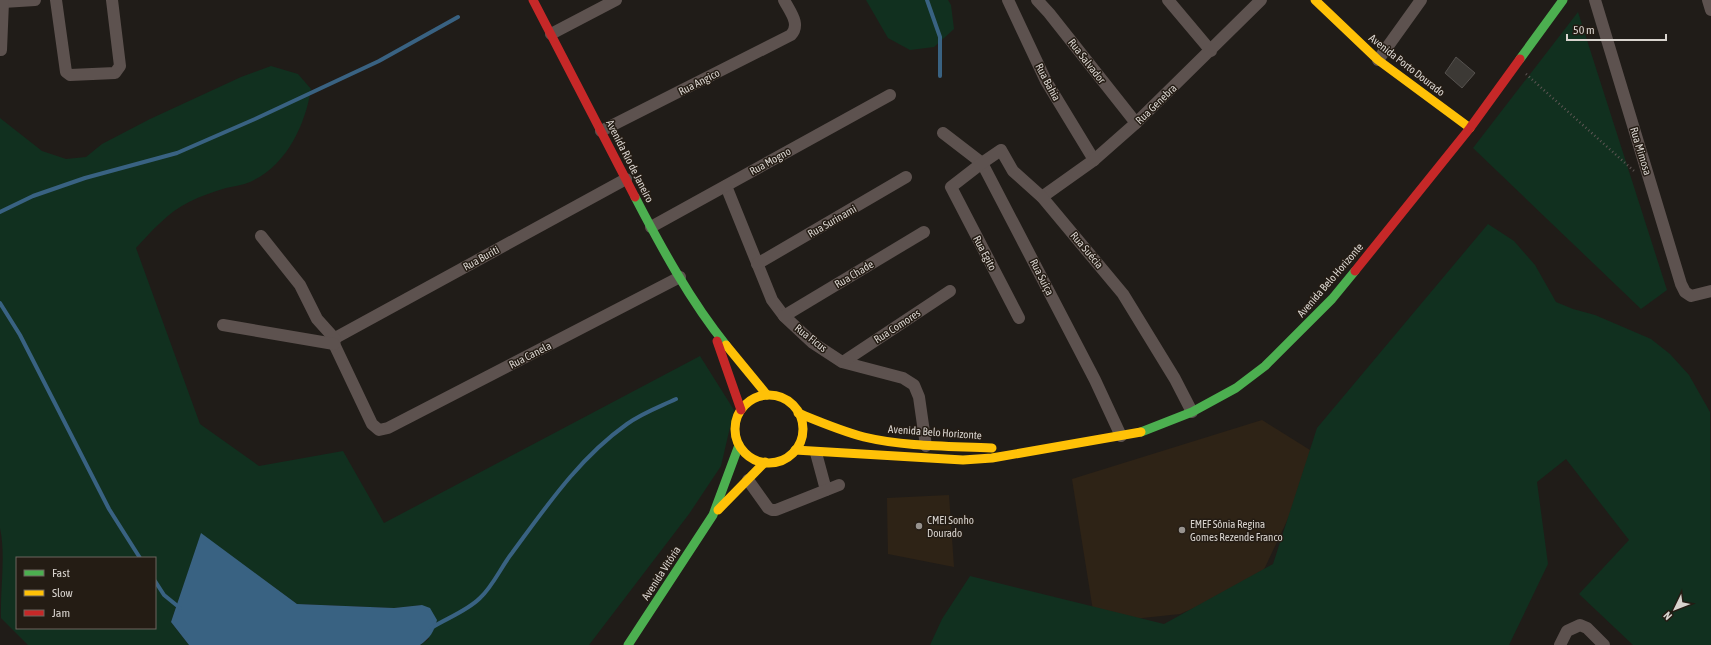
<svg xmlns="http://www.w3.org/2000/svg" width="1711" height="645" font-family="'Asap Condensed',sans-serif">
  <rect width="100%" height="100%" fill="#201c18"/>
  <g fill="#2e2316">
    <path d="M1262,420L1318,455L1259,580L1180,614L1095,623L1072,479Z"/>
    <path d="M949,495L954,567L888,554L887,498Z"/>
  </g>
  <g fill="#11301f" fill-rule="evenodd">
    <path d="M866,0H948L951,5L954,29L934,47L910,50L888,38Z"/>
    <path d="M1578,12L1667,290L1641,309L1473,148Z"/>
    <path d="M271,66L298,74L311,89C305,126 286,166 250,182C243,185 234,186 226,188C213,192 201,196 189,202C168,212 152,231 136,248L200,424L259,466L343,451L384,523L700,356L734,410L721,466L689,514L589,645H420L429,639L422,605L394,608L297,604L201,534L171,622L189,645H28L1,618C0,589 6,556 0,528V118L42,151L66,159L86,157L102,144L150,119L241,77ZM17,558H155V628H17Z"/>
    <path d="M1488,224L1514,241L1535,265L1556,302L1573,309L1595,315L1651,339L1670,354L1689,375L1710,412L1711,645H1633L1579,594L1629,540L1566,459L1537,482L1548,564L1509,645H930L942,619L970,576L1164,624L1273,564L1317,428Z"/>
  </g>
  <path fill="#396282" d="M201,533L297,604L394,608L422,605L430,608L437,620C434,632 430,638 420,645H189L171,622Z"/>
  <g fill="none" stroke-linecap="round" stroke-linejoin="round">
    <g stroke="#396282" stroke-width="4">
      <path d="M927,0L940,37V76"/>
      <path d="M0,212L33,196L85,178L177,153L255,119L379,61L458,17"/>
      <path d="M0,303L20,335L109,509L140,558"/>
      <path d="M155,581L164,595L180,608"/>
      <path d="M431,628C447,618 467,611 480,598C493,586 501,567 512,553C546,507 579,458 627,424C642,413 659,407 676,399"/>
    </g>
  </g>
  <path fill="#3c3935" stroke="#55514e" d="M1456,57L1475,73L1462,88L1445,73Z"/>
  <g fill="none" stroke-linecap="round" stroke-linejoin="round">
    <path stroke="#5e5654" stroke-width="2.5" stroke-dasharray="1 3" stroke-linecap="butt" d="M1526,74L1634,171"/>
    <g stroke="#5d524f" stroke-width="12">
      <path d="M56,0L66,72L70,75L115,73L120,66L112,0"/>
      <path d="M1008,0L1046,81L1094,160"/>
      <path d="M1037,0L1049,13L1136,123"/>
      <path d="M1168,0L1211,51"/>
      <path d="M1595,0L1681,284L1685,292L1691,296L1711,291"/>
      <path d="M1708,0L1711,10"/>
      <path d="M3,2L35,0"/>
      <path d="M551,34L616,0"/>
      <path d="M1,50L3,2L1,0"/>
      <path d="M1378,60L1421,0"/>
      <path d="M601,131L791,35C801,24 790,12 784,0"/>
      <path d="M943,133L982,163L1095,380L1121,436"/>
      <path d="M626,179L337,337L334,341L335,346L372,424L379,430L388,428L680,277"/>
      <path d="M726,186L772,300L784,316L813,343L842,362L903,378L914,385L919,397L926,446"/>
      <path d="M1042,197L1094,160L1136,123L1261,0"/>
      <path d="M651,227L890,95"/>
      <path d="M261,236L300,285L317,319L335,339"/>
      <path d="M757,264L906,177"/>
      <path d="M784,316L924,232"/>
      <path d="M1019,318L951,187L982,163L1001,150L1013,171L1042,197L1123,294L1175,379L1192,412"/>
      <path d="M223,325L334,344"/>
      <path d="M843,362L950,291"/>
      <path d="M816,453L826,490"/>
      <path d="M748,480L768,508L772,510H776L839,485"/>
      <path d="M1560,645L1567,631L1580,625L1587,628L1604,645"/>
    </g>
    <g stroke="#4caf50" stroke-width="9">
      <path d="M1520,59L1563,0"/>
      <path d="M635,197C661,247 691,302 726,345"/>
      <path d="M1141,432L1192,412L1236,388L1265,366L1332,299L1355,271"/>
      <path d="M628,645L713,515L739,445"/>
    </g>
    <g stroke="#ffc107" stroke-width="9">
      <path d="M1315,0L1378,60L1470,128"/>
      <path d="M726,345L767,395"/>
      <circle cx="769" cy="429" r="34"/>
      <path d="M798,413C820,422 841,431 864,437C906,447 949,446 992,448"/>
      <path d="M795,450L963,460L992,458L1141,432"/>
      <path d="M718,510L765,462"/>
    </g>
    <g stroke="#c62828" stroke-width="9">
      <path d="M533,0L635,197"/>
      <path d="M1355,271L1470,128L1520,59"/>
      <path d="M717,341L741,410"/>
    </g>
  </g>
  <g fill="#98938e" stroke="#241c14" stroke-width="1.5">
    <circle cx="919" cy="526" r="4"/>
    <circle cx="1182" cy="530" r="4"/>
  </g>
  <g text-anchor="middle" stroke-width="3" stroke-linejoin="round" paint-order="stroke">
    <g font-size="11" fill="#d8d3ce" stroke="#241c14">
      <text transform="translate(1087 61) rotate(52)" y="4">Rua Salvador</text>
      <text transform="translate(1407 65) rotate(38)" y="4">Avenida Porto Dourado</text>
      <text transform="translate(699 82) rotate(-27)" y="4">Rua Angico</text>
      <text transform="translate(1048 82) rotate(62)" y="4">Rua Bahia</text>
      <text transform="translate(1156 104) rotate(-44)" y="4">Rua Genebra</text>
      <text transform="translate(1641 151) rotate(73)" y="4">Rua Mimosa</text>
      <text transform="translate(630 161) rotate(63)" y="4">Avenida Rio de Janeiro</text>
      <text transform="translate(770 161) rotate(-29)" y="4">Rua Mogno</text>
      <text transform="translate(832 221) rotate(-30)" y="4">Rua Surinami</text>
      <text transform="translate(1087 250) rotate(50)" y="4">Rua Suécia</text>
      <text transform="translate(985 253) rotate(62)" y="4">Rua Egito</text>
      <text transform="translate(481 258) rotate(-29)" y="4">Rua Buriti</text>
      <text transform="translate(854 274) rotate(-31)" y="4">Rua Chade</text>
      <text transform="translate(1042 277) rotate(63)" y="4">Rua Suíça</text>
      <text transform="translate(1330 280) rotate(-49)" y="4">Avenida Belo Horizonte</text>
      <text transform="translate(897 326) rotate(-33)" y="4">Rua Comores</text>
      <text transform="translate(811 338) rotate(38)" y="4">Rua Ficus</text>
      <text transform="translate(530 355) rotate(-27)" y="4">Rua Canela</text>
      <text transform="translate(935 432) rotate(4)" y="4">Avenida Belo Horizonte</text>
      <text transform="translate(661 573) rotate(-57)" y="4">Avenida Vitória</text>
    </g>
    <g font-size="11" fill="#d8d3ce" stroke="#241c14" text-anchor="start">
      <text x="927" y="524">CMEI Sonho<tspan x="927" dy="13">Dourado</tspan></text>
      <text x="1190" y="528">EMEF Sônia Regina<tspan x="1190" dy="13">Gomes Rezende Franco</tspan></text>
    </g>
  </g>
  <rect x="16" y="557" width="140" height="72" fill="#241c14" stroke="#6c655e"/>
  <rect x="24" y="570" width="20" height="6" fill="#4caf50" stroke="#6c655e"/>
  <text x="52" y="577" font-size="12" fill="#d8d3ce">Fast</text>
  <rect x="24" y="590" width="20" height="6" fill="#ffc107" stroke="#6c655e"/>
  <text x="52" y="597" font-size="12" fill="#d8d3ce">Slow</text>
  <rect x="24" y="610" width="20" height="6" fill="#c62828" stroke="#6c655e"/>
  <text x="52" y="617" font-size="12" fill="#d8d3ce">Jam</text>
  <g transform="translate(1675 609) rotate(227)" stroke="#241c14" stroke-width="3" paint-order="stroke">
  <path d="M0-3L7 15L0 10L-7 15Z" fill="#d8d3ce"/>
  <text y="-6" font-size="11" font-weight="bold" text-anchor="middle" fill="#d8d3ce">N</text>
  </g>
  <path d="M1567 34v6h99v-6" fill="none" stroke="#d8d3ce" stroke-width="2"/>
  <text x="1573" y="34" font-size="12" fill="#d8d3ce" stroke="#241c14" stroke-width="3" paint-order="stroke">50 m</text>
</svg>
